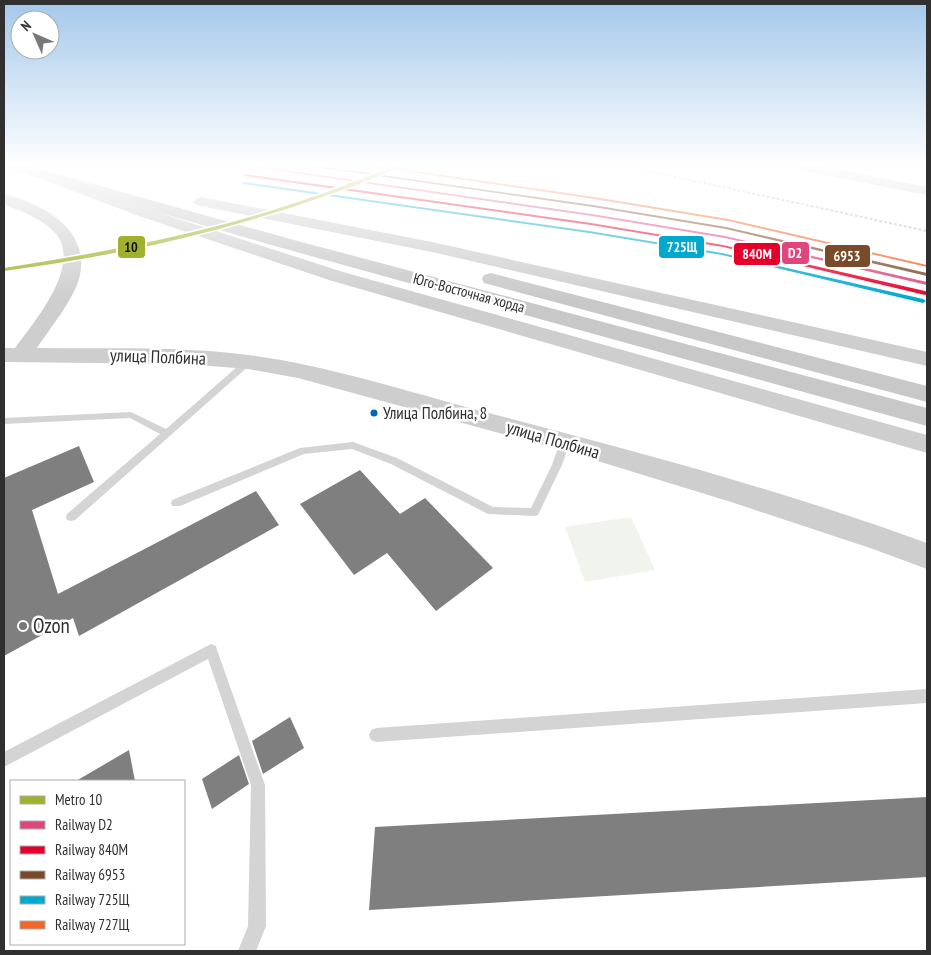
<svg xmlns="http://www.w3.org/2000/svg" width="931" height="955" font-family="'PT Sans Narrow',sans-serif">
  <rect width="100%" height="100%" fill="#fff"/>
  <path fill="#f0f4ed" d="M631,517L655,570L585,582L565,527Z"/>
  <g fill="#7f7f7f">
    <path d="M79,446L94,482L32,510L58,594L256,491L279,525L79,636L73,618L4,656V478Z"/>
    <path d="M360,470L400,514L425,498L493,568L436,611L387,553L354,575L300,504Z"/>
    <path d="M290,717L304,748L263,774L252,741Z"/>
    <path d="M129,750L135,781H76Z"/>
    <path d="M239,755L249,784L212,809L202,779Z"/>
    <path d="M927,797V877L369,910L375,827Z"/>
  </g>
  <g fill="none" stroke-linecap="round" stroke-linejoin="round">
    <g fill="#d4d4d4" fill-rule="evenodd">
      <path d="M248,359L251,360V364L75,520L71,521L67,520L66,517L67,514L160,434L130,418L4,424V418L131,412L166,429L245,360Z"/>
      <path d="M565,439L570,442L562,465L538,515L534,516L488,514L391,464L352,449L304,454L180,506H172L171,503L172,500L300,448L353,442L397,458L493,507L531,508L552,465L560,442Z"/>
      <path d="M211,644L216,646L217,650L265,785L266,926L256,951H238L248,926L251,785L208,659L4,767V752Z"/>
      <path d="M927,689V703L376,742L371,740L369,735L371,730L376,728Z"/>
    </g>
    <g fill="#cecece" fill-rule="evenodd">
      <path d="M51,174L151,210L343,272L927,435V453L329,280L139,216L46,181L44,178L46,175Z"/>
      <path d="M4,194C44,204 92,230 79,279C73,300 49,330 37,348C107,349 179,346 248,355C325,365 406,391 481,411C631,450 782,490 927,543V569L873,549L731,502L565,451L298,378L248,369L186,364L4,362V348H15C33,323 81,268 57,235C44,219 22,212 4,204Z"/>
      <path d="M201,197L432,242L927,352V366L432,252L196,205L193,202L196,199Z"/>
    </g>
    <g fill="#c8c8c8" fill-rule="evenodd">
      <path d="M6,166H29L294,240L927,408V426L282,248L8,169Z"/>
      <path d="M792,166H821L927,187V195L799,170Z"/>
      <path d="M491,273L927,386V402L484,283L482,279L484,275Z"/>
    </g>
    <path stroke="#bcbcbc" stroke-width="2" stroke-dasharray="3 2" stroke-linecap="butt" d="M625,166L927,231"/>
    <g stroke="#fff" stroke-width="3">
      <path id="rail-1" d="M245,166H256L592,214L725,236L927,282V285L725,238L592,216Z"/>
    </g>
    <g stroke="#fff" stroke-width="3">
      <path id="rail-2" d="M245,174L591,223L723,245L925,291L927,292V294L925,295L723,247L591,225L244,176Z"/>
    </g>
    <g stroke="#fff" stroke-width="3">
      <path id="rail-3" d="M308,166H319L593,205L726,227L927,273V276L726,229L593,207Z"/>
    </g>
    <g stroke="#fff" stroke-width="3">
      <path id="rail-4" d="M244,182L589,231L722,253L923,299L926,301L923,303L722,255L589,233L243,184L242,183Z"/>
    </g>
    <g stroke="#fff" stroke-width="3">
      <path id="rail-5" d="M370,166H381L594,197L728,219L927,265V267L728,221L594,199Z"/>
    </g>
    <use href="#rail-1" fill="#df477c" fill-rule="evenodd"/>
    <use href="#rail-2" fill="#e4002b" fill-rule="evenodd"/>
    <use href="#rail-3" fill="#7a4b2a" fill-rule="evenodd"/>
    <use href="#rail-4" fill="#00a9ce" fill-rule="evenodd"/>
    <use href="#rail-5" fill="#f26522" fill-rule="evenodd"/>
    <g stroke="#fff" stroke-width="3">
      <path id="metro-1" d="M394,166H400C377,179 347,188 322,197C220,233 111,257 4,271V268C87,255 170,240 250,217C299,203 347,185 394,166Z"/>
    </g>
    <use href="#metro-1" fill="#a2b12d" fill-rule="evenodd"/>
  </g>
  <linearGradient id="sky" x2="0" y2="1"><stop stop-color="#a3c8eb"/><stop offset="0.55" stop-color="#fff"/><stop offset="1" stop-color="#fff" stop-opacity="0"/></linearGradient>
  <rect width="931" height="300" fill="url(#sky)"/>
  <circle fill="#0065bd" stroke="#fff" stroke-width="2" cx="374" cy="413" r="4.5"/>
  <circle fill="#787878" stroke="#fff" stroke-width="2" cx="23" cy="626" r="5"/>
  <g text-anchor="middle" stroke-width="5" stroke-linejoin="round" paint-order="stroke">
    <g font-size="15" fill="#303030" stroke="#fff">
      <text transform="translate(469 293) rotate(15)" y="5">Юго-Восточная хорда</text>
    </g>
    <g font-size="17" fill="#303030" stroke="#fff" text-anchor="start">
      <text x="383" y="419">Улица Полбина, 8</text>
    </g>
    <g font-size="18" fill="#303030" stroke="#fff">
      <text transform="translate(158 357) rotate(2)" y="6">улица Полбина</text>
      <text transform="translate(553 440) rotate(16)" y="6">улица Полбина</text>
    </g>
    <g font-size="21" fill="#303030" stroke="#fff" text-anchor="start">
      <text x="33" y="633">Ozon</text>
    </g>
  </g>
  <g stroke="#fff" stroke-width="2">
    <rect x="117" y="235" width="29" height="24" rx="5" fill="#a2b12d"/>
    <rect x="658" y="235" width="47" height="24" rx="5" fill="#00a9ce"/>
    <rect x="781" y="241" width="29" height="24" rx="5" fill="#df477c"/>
    <rect x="733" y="242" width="48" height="24" rx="5" fill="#e4002b"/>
    <rect x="824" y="244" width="47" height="24" rx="5" fill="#7a4b2a"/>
  </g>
  <g font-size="14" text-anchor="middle" font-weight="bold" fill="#fff">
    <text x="682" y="252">725Щ</text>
    <text x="795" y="258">D2</text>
    <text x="757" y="259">840М</text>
    <text x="847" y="261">6953</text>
  </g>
  <g font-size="14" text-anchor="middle" font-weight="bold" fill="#111">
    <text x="131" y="252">10</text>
  </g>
  <rect width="931" height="955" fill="none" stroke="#303030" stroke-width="10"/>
  <rect x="10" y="780" width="175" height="165" fill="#ffffff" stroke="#acacac"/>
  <rect x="20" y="796" width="25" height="8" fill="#a2b12d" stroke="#acacac"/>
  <text x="55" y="805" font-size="15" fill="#303030">Metro 10</text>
  <rect x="20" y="821" width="25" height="8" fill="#df477c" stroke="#acacac"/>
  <text x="55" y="830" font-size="15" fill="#303030">Railway D2</text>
  <rect x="20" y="846" width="25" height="8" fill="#e4002b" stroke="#acacac"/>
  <text x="55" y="855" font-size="15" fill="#303030">Railway 840М</text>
  <rect x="20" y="871" width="25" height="8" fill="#7a4b2a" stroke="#acacac"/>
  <text x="55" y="880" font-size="15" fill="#303030">Railway 6953</text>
  <rect x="20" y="896" width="25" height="8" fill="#00a9ce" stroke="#acacac"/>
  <text x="55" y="905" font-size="15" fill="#303030">Railway 725Щ</text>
  <rect x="20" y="921" width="25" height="8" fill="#f26522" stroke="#acacac"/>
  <text x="55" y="930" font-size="15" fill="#303030">Railway 727Щ</text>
  <g transform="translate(35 35) rotate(315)"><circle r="24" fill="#ffffff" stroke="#acacac"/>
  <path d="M0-4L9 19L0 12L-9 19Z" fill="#787878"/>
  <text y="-8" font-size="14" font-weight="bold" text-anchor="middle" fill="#303030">N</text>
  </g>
</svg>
